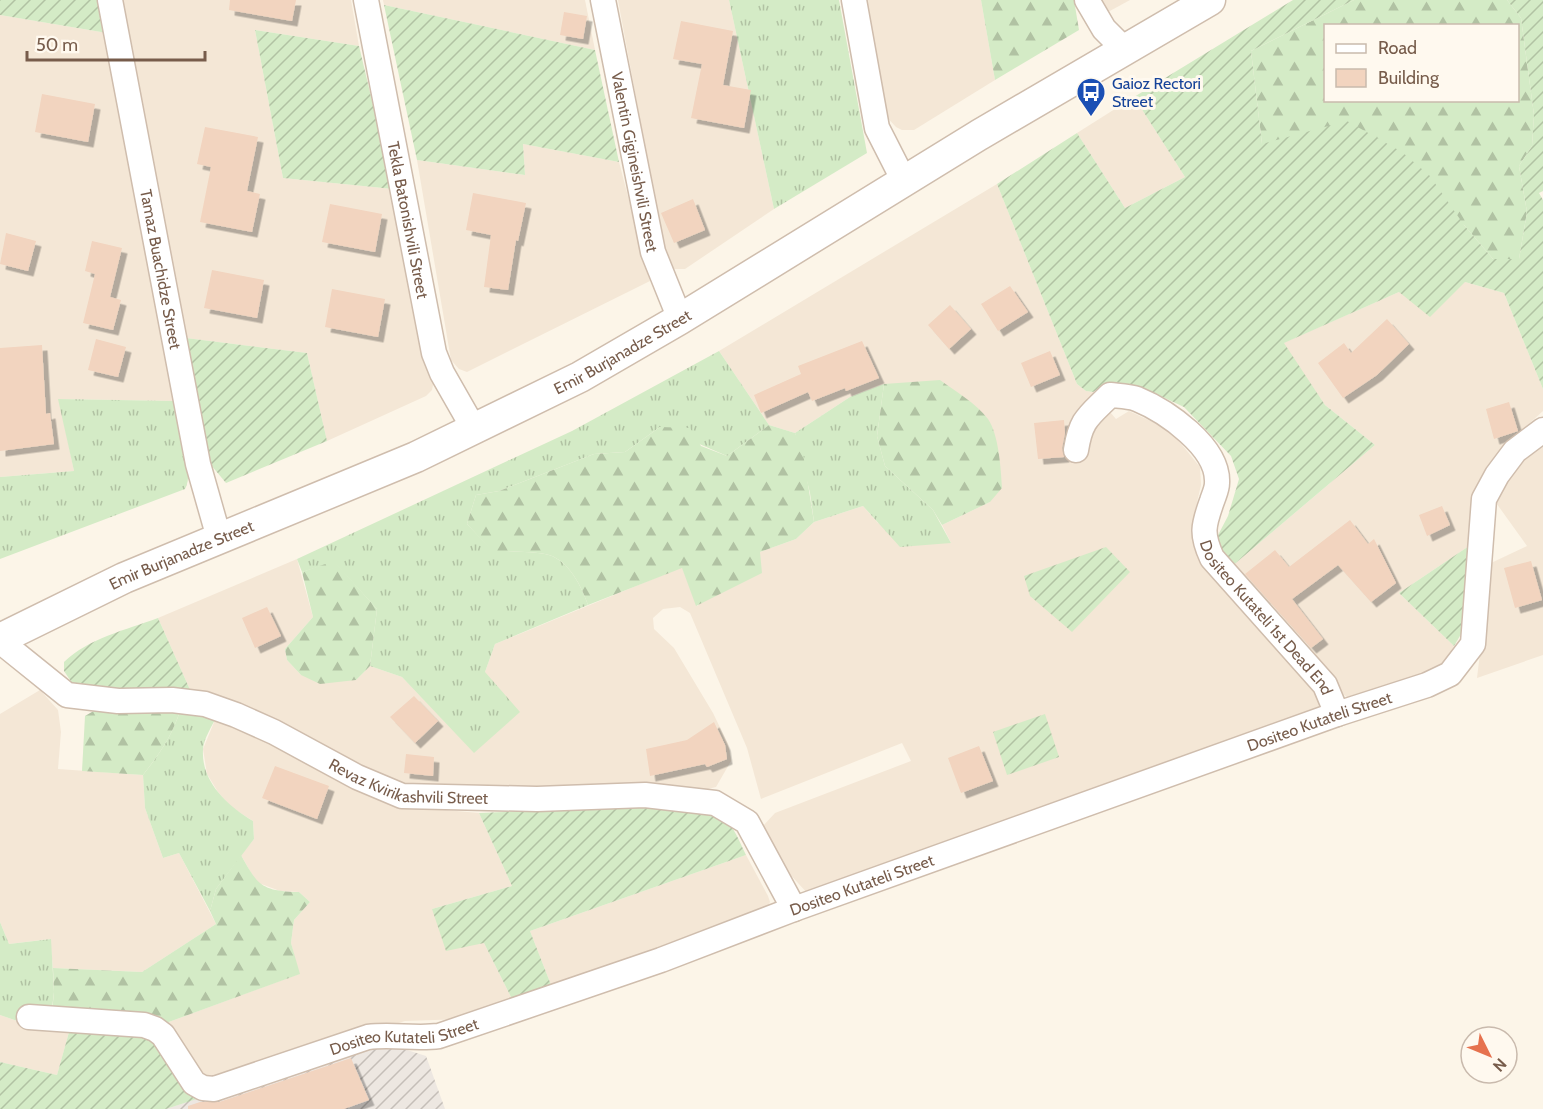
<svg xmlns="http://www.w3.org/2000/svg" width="1543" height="1109" font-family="Cabin,sans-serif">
  <defs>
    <pattern id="industrial-furrows" width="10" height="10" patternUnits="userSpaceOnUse" patternTransform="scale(1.5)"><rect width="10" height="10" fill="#ede7e1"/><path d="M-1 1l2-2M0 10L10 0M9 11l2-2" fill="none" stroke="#c5beb8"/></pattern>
    <pattern id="grass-tufts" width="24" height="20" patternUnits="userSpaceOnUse" patternTransform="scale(1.5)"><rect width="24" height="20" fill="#d4ebc6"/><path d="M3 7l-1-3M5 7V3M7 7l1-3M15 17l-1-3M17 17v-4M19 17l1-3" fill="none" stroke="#b1c2a3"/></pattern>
    <pattern id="forest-firs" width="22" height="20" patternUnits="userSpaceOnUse" patternTransform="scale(1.5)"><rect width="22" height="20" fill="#d4ebc6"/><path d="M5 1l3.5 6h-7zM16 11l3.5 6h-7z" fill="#b1c2a3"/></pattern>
    <pattern id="garden-furrows" width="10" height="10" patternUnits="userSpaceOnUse" patternTransform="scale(1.5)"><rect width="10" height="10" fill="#d4ebc6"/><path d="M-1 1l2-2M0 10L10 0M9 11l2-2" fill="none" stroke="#b1c2a3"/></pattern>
    <filter id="shadow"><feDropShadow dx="5.5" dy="5.5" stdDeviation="0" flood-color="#0004"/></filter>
  </defs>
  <rect width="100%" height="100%" fill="#fcf5e8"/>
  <g fill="#f4e7d6">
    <path d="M122,0H351L359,46L255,30L283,178L393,189L435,375L432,390L426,396L327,441L307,353L186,338Z"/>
    <path d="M383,0H585L595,50L384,5Z"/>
    <path d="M618,0H729L774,209L685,269H674L666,260Z"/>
    <path d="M864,0H981L995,80L914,130H902L896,127L884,114Z"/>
    <path d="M1093,0H1130L1108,12Z"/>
    <path d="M0,15L107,33L176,401L59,399L74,471L0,477Z"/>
    <path d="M1134,97L1185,177L1125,208L1077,133Z"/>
    <path d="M523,144L619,162L650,281L467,372L459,369L451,360L417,160L525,175Z"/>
    <path d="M997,184L1077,384L1086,391L1093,392L1116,419L1129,411L1170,430L1200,467L1201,485L1195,511L1193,539L1198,557L1319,689L1322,712L809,895L786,870L761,828L775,813L911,761L902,743L761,799L747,748L690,613L680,607L663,609L653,618L654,629L674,648L713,713L728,744L731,761L716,787L696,792L415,787L380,779L266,716L230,700L191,692L158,618L297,559L313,617L285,649L287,660L301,675L356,680L370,666L402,677L474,752L485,672L495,644L682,567L697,606L760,552L796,539L814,522L863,506L878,523L951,543L942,525L990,502L884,384L850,397L795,433L769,425L719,351Z"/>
    <path d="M1465,282L1504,293L1543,389V411L1509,442L1472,544L1399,593L1454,646L1435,675L1353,701L1338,691L1231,567L1375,445L1325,405L1283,343L1399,292Z"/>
    <path d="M1543,438V655L1477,678L1491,563L1527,546L1494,500L1506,473Z"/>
    <path d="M40,690L58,710L61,732L58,769L143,775L145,808L163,858L179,853L216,924L142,972L53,968L50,939L9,944L0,922V714Z"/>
    <path d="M217,715L423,808L479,813L512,886L432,909L484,943L514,1003L464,1019L405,1021L206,1083L166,1023L299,974L291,943L294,920L310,902L299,892L280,891L256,882L241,855L254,839L253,821L231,807L218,792L207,774L203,749Z"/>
    <path d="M746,855L768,896L770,902L767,909L553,990L530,931Z"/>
    <path d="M0,1015L26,1024L71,1025L57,1075L0,1062Z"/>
  </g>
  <path fill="url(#industrial-furrows)" d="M388,1044L426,1056L445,1109H166L346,1048Z"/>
  <g fill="url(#grass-tufts)">
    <path d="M729,0H839L867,153L774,209Z"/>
    <path d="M719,351L769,425L727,456L660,427L625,452L594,454L499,491L476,495L467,524L492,550C508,552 535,551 549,555C569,561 582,587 588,605L495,644L485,672L520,712L474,753L402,677L370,666L377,609L334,562L302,572L297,559L572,431Z"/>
    <path d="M884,384L877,436L885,466L933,510L951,543L900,547L863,506L814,522L810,493L795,433L850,397Z"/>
    <path d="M58,399L176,401C180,422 195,472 185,489L0,559V477L74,471Z"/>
    <path d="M180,711L217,715C213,725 203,739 203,750C201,782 228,806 253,821L254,839L216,889L210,911L179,853L163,858L145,808L143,775C160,753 171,738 180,711Z"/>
    <path d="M0,922L9,944L51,939L54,992L50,1025L26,1024L0,1015Z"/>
  </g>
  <g fill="url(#forest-firs)" fill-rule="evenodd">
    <path d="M981,0H1074L1079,30L995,80Z"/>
    <path d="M1354,0H1507L1521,18L1534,115L1532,146L1519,166L1527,212L1519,259H1493L1464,225L1262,144L1251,51ZM1326,26H1518V100H1326Z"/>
    <path d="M940,380C955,391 976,403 988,419C999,435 1001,470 1002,488L990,502L942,525L933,510L885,466L877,436L884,384Z"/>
    <path d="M769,425L795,433L803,453L814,522L796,539L760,552L762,573L696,606L682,568L588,605C582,587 569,561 549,555C535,551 508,552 492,551L467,524L476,495L499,491L594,454L625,452L660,427L690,428L701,446L727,456Z"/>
    <path d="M334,561L377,609L370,666L356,680L320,684L301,675L287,660L285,649L313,617L302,572Z"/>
    <path d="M97,709L180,711C171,738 160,753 143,775L82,771L85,716Z"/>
    <path d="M241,855C258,886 262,891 299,892L310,902L294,920L291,943L300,974L166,1023L52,1012L54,992L53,968L142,972L216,924L210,911L216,889Z"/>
  </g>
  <g fill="url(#garden-furrows)">
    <path d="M0,0H101L107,33L0,15Z"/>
    <path d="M1293,0H1354L1251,51L1262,144L1347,121L1402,152L1430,176L1464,225L1493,259H1519L1527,212L1519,166L1532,146L1534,115L1521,18L1507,0H1543V191L1539,193L1543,200V389L1504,293L1465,282L1430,317L1399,292L1284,343L1325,405L1375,445L1231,567L1218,549L1217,537L1228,516L1239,479L1231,456L1184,407L1154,393L1107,384L1093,392L1086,391L1077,384L997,184L1077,133L1125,208L1185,177L1134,97Z"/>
    <path d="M384,5L595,50L619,162L523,144L525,175L417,160Z"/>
    <path d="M255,30L359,46L393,189L283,178Z"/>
    <path d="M186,338L307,353L327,441L226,483L211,465Z"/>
    <path d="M1472,544L1467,624L1454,646L1399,593Z"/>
    <path d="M1106,547L1130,572L1072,632L1030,596L1024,576Z"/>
    <path d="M158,618L191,692H124L72,683L64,671V662C89,638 126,630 158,618Z"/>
    <path d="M1045,714L1059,757L1007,775L993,732Z"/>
    <path d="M662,805C687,807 717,806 733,829C738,837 742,847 746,855L530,931L553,990L514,1003L484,943L446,951L432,909L512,886L479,813Z"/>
    <path d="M71,1025L141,1031L209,1095L166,1109H0V1062L57,1075Z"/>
  </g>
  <g fill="#f2d4bf" filter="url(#shadow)">
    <path d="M230,0H296L292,21L229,10Z"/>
    <path d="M564,12L587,16L583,39L560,35Z"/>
    <path d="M681,21L733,31L723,85L751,90L744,128L691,118L702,64L673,59Z"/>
    <path d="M42,94L95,104L88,142L35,132Z"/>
    <path d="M205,127L258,137L247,191L260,194L252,232L200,222L211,167L197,164Z"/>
    <path d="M473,193L526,203L518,241L516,240L508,290L484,287L491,235L466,230Z"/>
    <path d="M693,199L705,230L674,243L661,213Z"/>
    <path d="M330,204L382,214L375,252L322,242Z"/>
    <path d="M6,233L36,241L28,271L0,264Z"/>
    <path d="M92,241L122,248L110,297L121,300L113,330L83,323L95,274L85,271Z"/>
    <path d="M212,270L264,280L257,318L204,308Z"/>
    <path d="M1010,286L1028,312L998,331L981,304Z"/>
    <path d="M332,289L385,299L378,337L325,327Z"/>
    <path d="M950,305L971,329L949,349L928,325Z"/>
    <path d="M1387,319L1409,344L1377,375L1343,398L1318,363L1344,343L1351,353Z"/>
    <path d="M96,339L126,347L118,377L88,370Z"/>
    <path d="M862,341L879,378L846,391L845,388L812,401L808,392L761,413L754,395L801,374L798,366Z"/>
    <path d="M42,345L46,414L50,413L54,444L0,451V348Z"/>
    <path d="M1050,351L1060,375L1031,387L1021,363Z"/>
    <path d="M1509,402L1518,431L1494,439L1486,409Z"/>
    <path d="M1064,420L1065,433L1062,448L1064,457L1038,459L1034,423Z"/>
    <path d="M1442,506L1450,525L1427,536L1419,515Z"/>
    <path d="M1350,520L1368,544L1374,539L1396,583L1371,602L1338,565L1292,599L1323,639L1311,648L1245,574L1275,550L1289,567Z"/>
    <path d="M1531,561L1542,600L1515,608L1504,568Z"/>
    <path d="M267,607L281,636L255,648L242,618Z"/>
    <path d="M414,696L438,721L415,743L390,717Z"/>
    <path d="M714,722L725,745L727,759L707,767L705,764L650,776L646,749L687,740Z"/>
    <path d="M979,746L993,781L961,793L948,758Z"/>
    <path d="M406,754L434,757L433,776L404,773Z"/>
    <path d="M275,766L329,786L317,819L262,798Z"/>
    <path d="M351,1058L369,1100L344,1109H188V1106L200,1102H219Z"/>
  </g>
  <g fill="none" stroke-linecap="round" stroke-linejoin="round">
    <g stroke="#cfbdad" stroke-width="27">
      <g id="minor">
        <path id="s1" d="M110,0L198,464L219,538"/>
        <path id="s2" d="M366,0L434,353L442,373L474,429"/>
        <path id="s3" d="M603,0L653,252L680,319"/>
        <path d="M854,0L877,128L904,181"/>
        <path d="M1087,0L1104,29L1124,49"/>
        <path id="s4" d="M1076,450C1081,419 1088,417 1110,395C1119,396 1129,396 1137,399C1166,411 1219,447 1217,483C1217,489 1214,495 1212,501C1203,526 1201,534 1212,558L1325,685L1337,714"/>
        <path id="s5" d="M0,641L67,695L118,701L172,700L205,704L236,715L274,732L357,777L402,796L537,799L645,795L715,803L747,822L794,909"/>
        <path id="s6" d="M29,1017L144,1025L155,1029L163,1035L194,1083L203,1088L214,1089L368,1037C392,1034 415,1039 439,1036L661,960L794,909L1337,714L1427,685L1450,674L1473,644L1484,499L1497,475L1515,451L1543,430"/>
      </g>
    </g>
    <g stroke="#cfbdad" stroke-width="33">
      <g id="tertiary">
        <path id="s7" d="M0,639L124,578L416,457L580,377L680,319L979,135L1210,0"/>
      </g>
    </g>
    <use href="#minor" stroke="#fff" stroke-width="24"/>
    <use href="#tertiary" stroke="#fff" stroke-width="30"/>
  </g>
  <defs>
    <g id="bus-pin" transform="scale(1.5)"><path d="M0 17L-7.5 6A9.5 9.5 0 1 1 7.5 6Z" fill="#1a4fb4" stroke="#fff9ef"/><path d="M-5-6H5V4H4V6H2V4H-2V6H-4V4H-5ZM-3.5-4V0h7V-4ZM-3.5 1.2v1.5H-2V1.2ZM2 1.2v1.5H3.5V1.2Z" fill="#fff"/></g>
  </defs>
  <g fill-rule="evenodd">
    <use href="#bus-pin" x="1091" y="92"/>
  </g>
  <g text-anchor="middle" stroke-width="6" stroke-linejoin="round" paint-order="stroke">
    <g font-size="16" fill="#164399" stroke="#fff9ef" text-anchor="start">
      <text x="1112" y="89">Gaioz Rectori<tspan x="1112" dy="18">Street</tspan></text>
    </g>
    <g font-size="16" fill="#775c4b" stroke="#fff9ef">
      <text dy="6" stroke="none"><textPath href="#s3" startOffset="165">Valentin Gigineishvili Street</textPath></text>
      <text dy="6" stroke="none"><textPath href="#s2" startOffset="224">Tekla Batonishvili Street</textPath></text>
      <text dy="6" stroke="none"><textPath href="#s1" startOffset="274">Tamaz Buachidze Street</textPath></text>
      <text dy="6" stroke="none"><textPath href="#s7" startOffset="686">Emir Burjanadze Street</textPath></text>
      <text dy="6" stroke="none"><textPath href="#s7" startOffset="200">Emir Burjanadze Street</textPath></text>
      <text dy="6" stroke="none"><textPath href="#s4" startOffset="374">Dositeo Kutateli 1st Dead End</textPath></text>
      <text dy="6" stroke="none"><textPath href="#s6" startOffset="1384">Dositeo Kutateli Street</textPath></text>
      <text dy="6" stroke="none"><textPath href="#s5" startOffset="446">Revaz Kvirikashvili Street</textPath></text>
      <text dy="6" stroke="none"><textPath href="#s6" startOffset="898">Dositeo Kutateli Street</textPath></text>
      <text dy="6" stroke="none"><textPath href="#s6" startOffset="414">Dositeo Kutateli Street</textPath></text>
    </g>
  </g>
  <rect x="1324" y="24" width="195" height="78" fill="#fff9ef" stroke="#c9baad" stroke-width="1.5"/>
  <rect x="1336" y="44" width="30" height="9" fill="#ffffff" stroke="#c9baad" stroke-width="1.5"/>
  <text x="1378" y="54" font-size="18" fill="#775c4b">Road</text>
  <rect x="1336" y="69" width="30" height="18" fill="#f2d4bf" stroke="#c9baad" stroke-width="1.5"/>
  <text x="1378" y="84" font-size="18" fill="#775c4b">Building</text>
  <g transform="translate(1489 1055) rotate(133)"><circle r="28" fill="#fff9ef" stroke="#c9baad" stroke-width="1.5"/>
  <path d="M0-4.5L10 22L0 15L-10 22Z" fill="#e6724e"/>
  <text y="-9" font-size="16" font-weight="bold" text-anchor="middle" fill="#775c4b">N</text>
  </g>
  <path d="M27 51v9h178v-9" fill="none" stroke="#775c4b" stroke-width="3"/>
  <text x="36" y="51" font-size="18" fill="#775c4b" stroke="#fff9ef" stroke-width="4.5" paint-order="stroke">50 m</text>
</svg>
